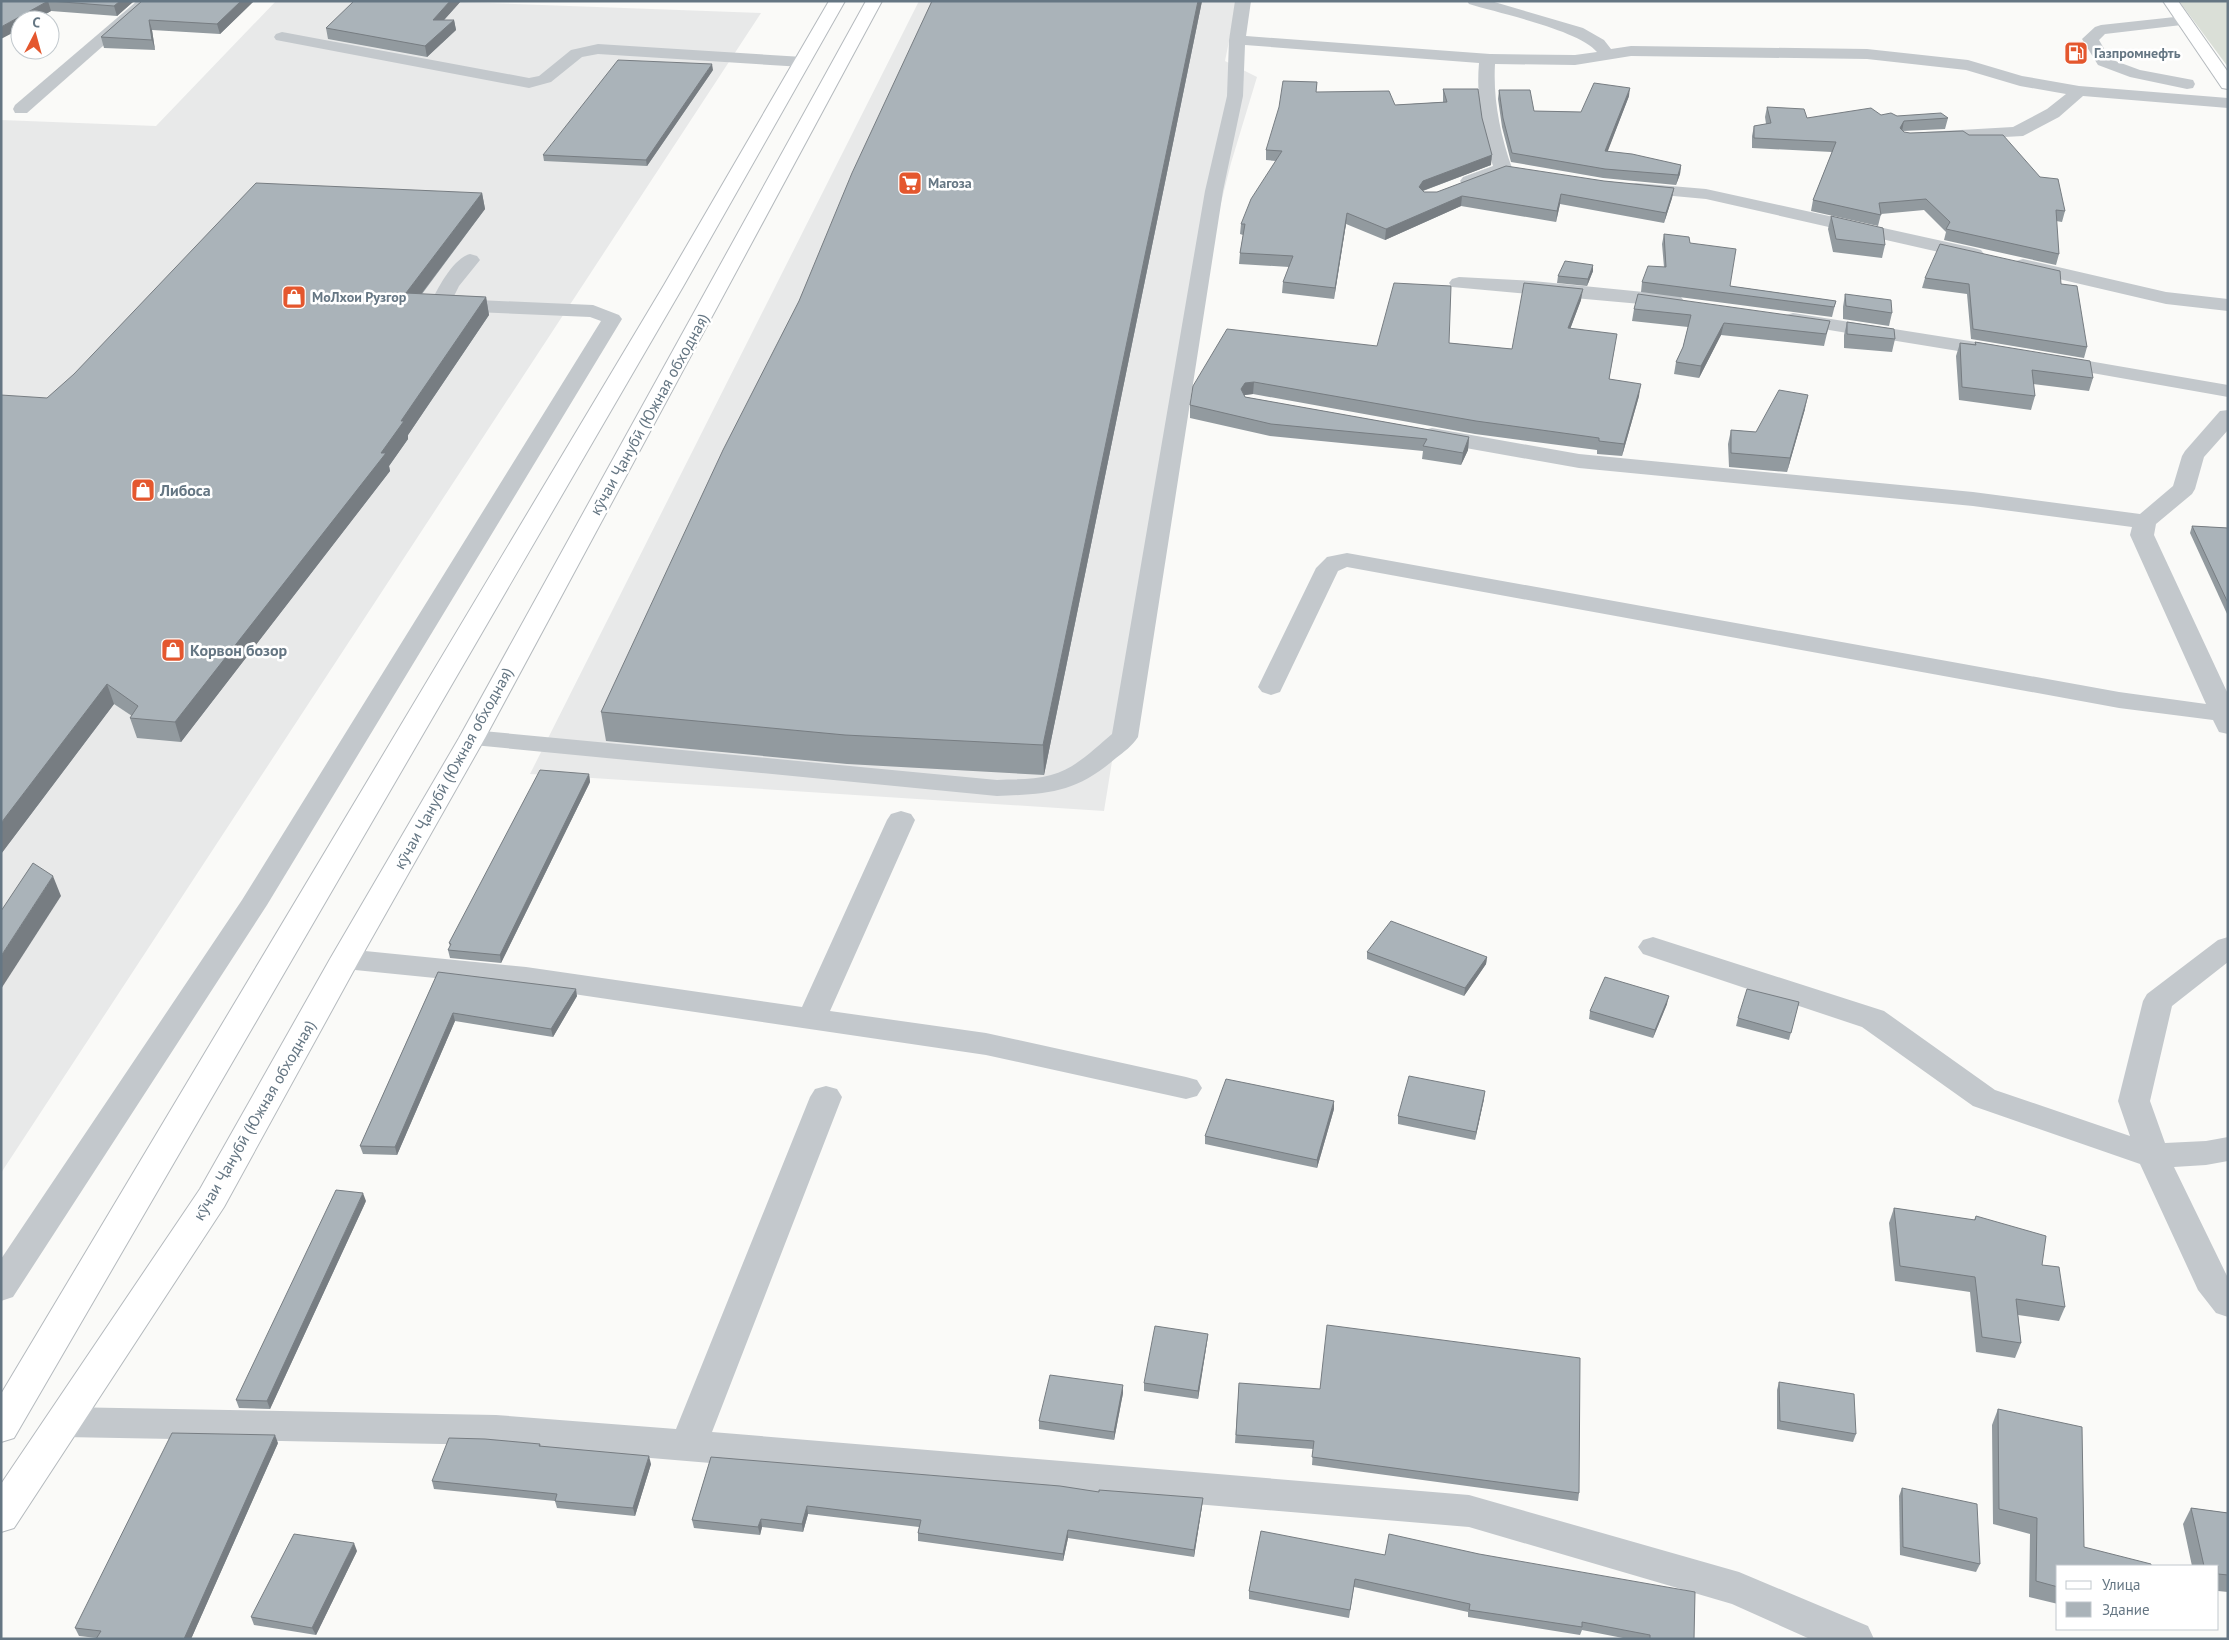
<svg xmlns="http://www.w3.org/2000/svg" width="2229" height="1640" font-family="'PT Sans',sans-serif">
  <rect width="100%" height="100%" fill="#fafaf8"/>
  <g fill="#e8e9e9">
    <path d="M276,1H431L761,13L1,1173V120L156,126Z"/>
    <path d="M919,1H1237L1225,61L1257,77L1231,163L1211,243L1141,582L1104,811L530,774Z"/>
  </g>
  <path fill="#dadfd7" d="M2179,1H2228V67Z"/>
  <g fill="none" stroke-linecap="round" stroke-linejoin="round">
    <g stroke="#b5babe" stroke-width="2">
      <g id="major">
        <path d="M829,1H845L684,285L14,1438L1,1442V1394L664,285Z"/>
        <path d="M866,1H882L485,738L360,959L224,1207L14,1528L1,1532V1484L200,1189L330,959L459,738Z"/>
      </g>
    </g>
    <g stroke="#b4b9bd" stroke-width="2">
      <path id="highway" d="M2163,1H2178L2228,72V89L2222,88Z"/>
    </g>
    <g fill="#c3c8cc" fill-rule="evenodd">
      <path d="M137,1H154L27,113H15L13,109L15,105Z"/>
      <path d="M1235,1H1251L1246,36L1490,54L1575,55L1597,52C1579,30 1498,13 1469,4L1467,1H1491L1583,28L1604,40L1611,49L1631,46L1867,49L1968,60L2022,76L2079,86L2228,98V108L2083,96L2059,117L2023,136L1931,141L1925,140L1922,136L1925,132L2013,127L2047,109L2066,94L2020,86L1966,70L1867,59L1631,56L1575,65L1495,64C1493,99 1500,134 1512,168L1509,172L1469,186L1463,185L1460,181L1463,177L1493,166C1482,132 1476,98 1479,63L1245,45L1243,96L1223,191L1138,737C1132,746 1124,752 1116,758C1076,793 1048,794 997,796L463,744L459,738L463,732L472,730L997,780C1015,779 1034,780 1051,775C1075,769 1094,749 1112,734L1205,191L1227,96L1229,40Z"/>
      <path d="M2184,16L2190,18L2192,21L2190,24L2105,34L2099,40L2110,59L2140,70L2193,80L2195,84L2193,88L2187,89L2130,77L2098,65L2082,39L2095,27L2101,25Z"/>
      <path d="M282,32L529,78L539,76L571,50L598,44L803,57L809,59L811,62L809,65L803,67L598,54L582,57L551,82L529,88L276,40L274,37L276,34Z"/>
      <path d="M1636,183L1706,189L1974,248L1981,250L1984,254L1981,258L1974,260L1706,199L1630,192L1627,188L1630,184Z"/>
      <path d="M470,254L477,256L480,260L459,286L453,298L455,299L593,305L619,315L622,319L267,905L13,1297L1,1301V1259L242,900L601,321L590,317L451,311L435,304L432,300C439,286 454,258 470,254Z"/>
      <path d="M2023,259L2166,292L2228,299V311L2166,304L2016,269L2013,265L2016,261Z"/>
      <path d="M1459,277L1533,281L1674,295L1681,297L1684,301L1681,305L1674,307L1452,287L1449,283L1452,279Z"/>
      <path d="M1793,313L1995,345L2002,347L2005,351L2002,355L1995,357L1786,323L1783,319L1786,315Z"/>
      <path d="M2054,355L2228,385V397L2047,365L2044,361L2047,357Z"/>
      <path d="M2228,410V430L2204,457L2195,489L2192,494L2156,524L2154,535L2228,694V734L2219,732L2213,720L2119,708L1347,567L1338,571L1280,692L1271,695L1262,692L1258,687L1316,568L1327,557L1347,553L2119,692L2206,704L2130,535L2132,527L1973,506L1579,468L1432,442L1424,440L1421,435L1424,430L1432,428L1579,454L1973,492L2140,514L2173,486L2182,456L2185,451L2220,411Z"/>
      <path d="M901,811L911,814L915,820L830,1011L986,1033L1186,1077L1197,1080L1202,1088L1197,1096L1186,1099L986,1055L526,987L345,969L335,966L330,959L335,952L345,949L526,967L802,1007L887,820L891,814Z"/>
      <path d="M1653,937L1884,1011L1995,1090L2130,1136L2118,1101L2143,1001L2147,994L2218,940L2228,937V962L2172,1006L2150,1101L2165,1143L2206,1141L2228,1137V1161L2206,1165L2174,1167L2228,1278V1317L2216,1313L2198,1290L2140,1164L1973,1106L1862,1027L1643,954L1638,947L1643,940Z"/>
      <path d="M826,1086L837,1089L842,1097L712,1432L1469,1495L1739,1572L1868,1626L1874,1639H1810L1732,1604L1469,1527L496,1445L64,1437L51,1433L46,1422L51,1411L64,1407L496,1415L676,1429L810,1097L815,1089Z"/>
    </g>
    <use href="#major" fill="#fff" fill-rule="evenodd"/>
    <use href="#highway" fill="#fff" fill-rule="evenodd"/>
  </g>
  <g fill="#929a9f">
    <path d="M1,1H134L117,16L51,11L35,20H20Z"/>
    <path d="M142,1H254L220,34L152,30L155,50L104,48L101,37Z"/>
    <path d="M461,1L444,20H454L456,30L427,57L328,39L326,28Z"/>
    <path d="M932,1H1202L1044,775L847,764L606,741L601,712L799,301Z"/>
    <path d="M713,70L647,166L544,161L543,155Z"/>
    <path d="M1317,82L1316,92L1395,105L1443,102V89L1482,118L1491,165L1423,191L1424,192H1437L1604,181L1674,188L1672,198L1664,223L1560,204L1556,222L1461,206L1385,240L1346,224L1334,299L1282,293L1283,282L1289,267L1239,264L1240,253L1243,235L1240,234L1241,224L1276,161L1266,160V150Z"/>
    <path d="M1499,90L1534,111L1581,112L1629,96L1607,152L1681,165L1680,174L1676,185L1603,178L1511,162L1502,127L1498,99Z"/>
    <path d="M1767,107L1807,118L1881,115L1897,116L1948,118L1945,129L1903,131L1904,132L2065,211L2062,222L2056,221L2059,254L2056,265L1944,240L1946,232L1924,210L1881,214L1878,226L1811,211L1813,200L1832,152L1752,148V136L1754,126L1766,124L1765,117Z"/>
    <path d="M482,193L485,209L422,294L486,297L489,315L408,435V439L389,466L390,471L181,742L137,738L130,718L132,716L114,704L1,854L47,398Z"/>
    <path d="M1831,216L1885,245L1882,258L1833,252L1828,229Z"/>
    <path d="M1664,234L1730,286L1836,301L1832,317L1641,292L1642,282L1664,267L1662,244Z"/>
    <path d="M1593,271L1587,286L1557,283L1558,276Z"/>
    <path d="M1925,278L2061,284L2087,347L2084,358L1971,339L1967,294L1922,288Z"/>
    <path d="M1845,294L1892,313L1889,326L1843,319V307Z"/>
    <path d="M1581,300L1570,329L1615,346L1609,380L1639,396L1622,456L1597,454V450L1475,434L1253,394L1244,395L1245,397L1469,437L1468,450L1461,465L1422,459L1423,451L1270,436L1190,418V405L1193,386L1377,346L1449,343L1512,349Z"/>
    <path d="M1634,309L1830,321L1824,346L1721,335L1699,378L1674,374L1676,362L1683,347L1688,327L1632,321Z"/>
    <path d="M1847,322L1895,339L1892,352L1844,348V335Z"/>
    <path d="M1975,342L2093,378L2089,391L2033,384L2035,396L2031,410L1959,400L1956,356L1960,343L1975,344Z"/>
    <path d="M1805,409L1787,472L1729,467L1728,444L1731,430L1756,432Z"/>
    <path d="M2192,526L2228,528V616L2190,533Z"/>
    <path d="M589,774L590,782L501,963L450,958L448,950L450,946L449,943Z"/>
    <path d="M1367,952L1487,957L1486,964L1464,996L1367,959Z"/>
    <path d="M438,972L577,996L553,1037L455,1021L397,1155L363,1154L360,1146Z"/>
    <path d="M1799,1002L1789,1040L1736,1026L1738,1018Z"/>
    <path d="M1667,1004L1653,1038L1589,1019L1590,1011Z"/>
    <path d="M1484,1099L1475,1140L1398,1124V1116Z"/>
    <path d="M1334,1109L1317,1168L1205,1144V1136Z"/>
    <path d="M366,1201L270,1409L239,1408L236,1400Z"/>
    <path d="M1894,1208L1974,1220L1976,1216L2042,1265L2065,1307L2059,1321L2018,1315L2021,1343L2015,1358L1976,1352L1970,1292L1895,1281L1889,1223Z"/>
    <path d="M1208,1334L1207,1342L1198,1399L1144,1391V1383Z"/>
    <path d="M1779,1382L1856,1434L1853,1442L1777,1429V1390Z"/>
    <path d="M1239,1383L1579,1493L1578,1501L1312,1465L1313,1449L1235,1443Z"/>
    <path d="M1123,1393L1114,1440L1039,1429V1421Z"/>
    <path d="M1998,1409L2084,1547L2058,1566V1604L2029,1597L2030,1534L1993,1524L1992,1425Z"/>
    <path d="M278,1443L191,1639H96L97,1638L79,1636L75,1628Z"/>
    <path d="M540,1444L541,1447L651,1464L635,1516L557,1508L555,1501L434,1489L432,1481Z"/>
    <path d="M711,1457L1099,1492L1203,1498L1202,1506L1194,1557L1068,1538L1063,1561L918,1541V1533L919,1527L808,1514L803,1532L762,1527L760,1535L694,1528L692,1520Z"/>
    <path d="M1902,1488L1980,1564L1976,1572L1900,1555L1899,1496Z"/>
    <path d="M2191,1508L2228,1513V1592L2218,1591V1566H2192L2183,1524Z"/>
    <path d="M1261,1531L1694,1639H1628L1582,1630L1580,1635L1468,1617V1612L1354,1587L1349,1618L1249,1599V1591Z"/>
    <path d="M357,1551L316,1635L254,1625L251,1617Z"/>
  </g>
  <g fill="#777d82">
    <path d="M48,1L51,11L35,20H20V29L1,39V27Z"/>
    <path d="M120,1H134L117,16L114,6Z"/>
    <path d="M241,1H254L220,34L217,24Z"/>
    <path d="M450,1H461L435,30L433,20Z"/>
    <path d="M1198,1H1202L1044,775L1043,745Z"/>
    <path d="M149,20L152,30L155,50L152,40Z"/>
    <path d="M454,20L456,30L427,57L425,46Z"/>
    <path d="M712,64L713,70L647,166L646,160Z"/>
    <path d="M1630,88L1629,96L1604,161L1605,151Z"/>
    <path d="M1904,121L1902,131L1900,128Z"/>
    <path d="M1492,155L1491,165L1422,191L1419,187L1423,181Z"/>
    <path d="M1681,165L1680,174L1676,185L1678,175Z"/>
    <path d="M1674,188L1672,198L1664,223L1666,213Z"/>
    <path d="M482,193L485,209L409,310L406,293Z"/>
    <path d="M1561,194L1560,204L1556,222L1557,211Z"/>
    <path d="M1462,196L1461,206L1385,240L1386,229Z"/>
    <path d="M1347,213L1346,224L1334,299L1335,288Z"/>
    <path d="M1593,265V271L1587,286L1588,279Z"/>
    <path d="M1583,289L1581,300L1566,340L1568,328Z"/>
    <path d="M486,297L489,315L408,435V439L389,466L390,471L181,742L175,722L381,453L401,421Z"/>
    <path d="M1724,323L1721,335L1699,378L1701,366Z"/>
    <path d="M1254,382L1253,394L1245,395L1240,401L1241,389L1245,383Z"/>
    <path d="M1641,384L1639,396L1622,456L1624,444Z"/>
    <path d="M1808,395L1805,409L1787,472L1790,458Z"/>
    <path d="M1469,437L1468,450L1461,465L1463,453Z"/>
    <path d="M107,684L114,704L1,854V823Z"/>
    <path d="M589,774L590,782L501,963L500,955Z"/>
    <path d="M53,876L61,896L1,989V956Z"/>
    <path d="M1487,957L1486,964L1464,996L1465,988Z"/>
    <path d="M576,989L577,996L553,1037L551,1029Z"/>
    <path d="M1669,996L1667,1004L1653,1038L1655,1030Z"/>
    <path d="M453,1013L455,1021L397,1155L395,1147Z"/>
    <path d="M1485,1091L1484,1099L1475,1140L1476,1132Z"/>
    <path d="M1334,1101V1109L1317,1168V1160Z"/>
    <path d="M363,1193L366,1201L270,1409L267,1401Z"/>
    <path d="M1208,1334L1207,1342L1198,1399V1391Z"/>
    <path d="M1123,1385V1393L1114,1440V1432Z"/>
    <path d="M275,1435L278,1443L191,1639H184Z"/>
    <path d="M649,1456L651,1464L635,1516L633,1508Z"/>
    <path d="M1203,1498L1202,1506L1194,1557V1550Z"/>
    <path d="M807,1506L808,1514L803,1532L802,1524Z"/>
    <path d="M761,1519L762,1527L760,1535L758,1527Z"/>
    <path d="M1068,1530V1538L1063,1561V1554Z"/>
    <path d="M354,1543L357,1551L316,1635L312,1628Z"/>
  </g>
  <g fill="#aab3b9" stroke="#777d82">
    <path d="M1,1H48L1,27Z"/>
    <path d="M50,1H120L114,6Z"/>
    <path d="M142,1H241L217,24L149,20L152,40L101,37Z"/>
    <path d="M354,1H450L433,20H454L425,46L326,28Z"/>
    <path d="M932,1H1198L1043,745L845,735L601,712L723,450L799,301L852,173Z"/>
    <path d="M618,60L712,64L646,160L543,155Z"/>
    <path d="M1283,81L1317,82L1316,92L1389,91L1395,105L1447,102L1443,89H1478L1482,118L1492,155L1423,181L1419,187L1424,192H1437L1506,166L1604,181L1674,188L1666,213L1561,194L1557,211L1462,196L1386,229L1347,213L1335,288L1283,282L1293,256L1240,253L1245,224H1241L1251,199L1282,151L1266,150L1279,107Z"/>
    <path d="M1594,83L1630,88L1605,151L1632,154L1681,165L1678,175L1605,169L1512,153L1503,118L1499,90H1530L1534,111L1581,112Z"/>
    <path d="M1767,107L1804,109L1807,118L1871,108L1881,115L1891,113L1897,116L1941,113L1948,118L1904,121L1900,128L1904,132L1910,133L1963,131L1969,135H2003L2040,177L2058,179L2065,211L2056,210L2059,254L1946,229L1950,222L1926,199L1879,203L1881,215L1813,200L1836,142L1754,138V126L1771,123Z"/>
    <path d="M256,183L482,193L406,293L486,297L401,421H404L381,453H386L175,722L130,718L138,706L107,684L1,823V395L47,398L74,374Z"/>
    <path d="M1831,216L1883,228L1885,245L1836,239Z"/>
    <path d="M1664,234L1689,237L1690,243L1736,249L1730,286L1836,301L1834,307L1642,282L1648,266L1666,267Z"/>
    <path d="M1940,244L2060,271L2061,284L2077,286L2087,347L1973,329L1969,284L1925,278Z"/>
    <path d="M1565,261L1593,265L1588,279L1558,276Z"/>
    <path d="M1394,283L1451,286L1449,343L1512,349L1524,283L1583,289L1568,328L1617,334L1609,379L1641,384L1624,444L1599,441V438L1476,421L1254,382L1245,383L1241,389L1245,397L1469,437L1463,453L1423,446L1427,439L1271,424L1190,405L1193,386L1227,329L1377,346Z"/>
    <path d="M1638,294L1830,321L1826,334L1724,323L1701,366L1676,362L1683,347L1691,315L1634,309Z"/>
    <path d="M1845,294L1891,300L1892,313L1846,306Z"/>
    <path d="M1847,322L1894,329L1895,339L1847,334Z"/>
    <path d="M1975,342L2090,361L2093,378L2032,370L2035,396L1962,387L1960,343L1976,345Z"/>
    <path d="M1779,390L1808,395L1790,458L1731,453V430L1756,432Z"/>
    <path d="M2192,526L2228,528V603Z"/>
    <path d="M540,770L589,774L500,955L448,950L451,944L449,943Z"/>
    <path d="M33,863L53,876L1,956V911Z"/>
    <path d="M1391,921L1487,957L1465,988L1367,952Z"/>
    <path d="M438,972L576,989L551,1029L453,1013L395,1147L360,1146Z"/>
    <path d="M1605,977L1669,996L1655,1030L1590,1011Z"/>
    <path d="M1747,989L1799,1002L1791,1033L1738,1018Z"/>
    <path d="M1409,1076L1485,1091L1476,1132L1398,1116Z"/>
    <path d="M1226,1079L1334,1101L1317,1160L1205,1136Z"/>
    <path d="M336,1190L363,1193L267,1401L236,1400Z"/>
    <path d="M1894,1208L1975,1220L1976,1216L2046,1236L2042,1265L2059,1267L2065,1307L2016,1299L2021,1343L1982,1337L1975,1277L1900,1266Z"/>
    <path d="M1327,1325L1580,1358L1579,1493L1312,1457L1314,1441L1236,1435L1239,1383L1320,1389Z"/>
    <path d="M1155,1326L1208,1334L1198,1391L1144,1383Z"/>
    <path d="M1050,1375L1123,1385L1114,1432L1039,1421Z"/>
    <path d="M1779,1382L1854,1394L1856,1434L1780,1421Z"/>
    <path d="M1998,1409L2082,1427L2084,1547L2151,1564V1566H2058V1587L2036,1581L2037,1518L1999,1509Z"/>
    <path d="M172,1433L275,1435L184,1639H96L101,1631L75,1628Z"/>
    <path d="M449,1438L485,1439L540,1444L539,1446L649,1456L633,1508L555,1501L557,1494L432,1481Z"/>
    <path d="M711,1457L1060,1486L1099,1492V1490L1203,1498L1194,1550L1068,1530L1063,1554L918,1533L921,1520L807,1506L802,1524L761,1519L758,1527L692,1520Z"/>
    <path d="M1902,1488L1977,1504L1980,1564L1903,1547Z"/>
    <path d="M2191,1508L2228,1513V1575L2218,1574V1566H2204Z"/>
    <path d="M1261,1531L1385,1555L1389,1534L1479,1554L1695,1592L1694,1639H1650V1635L1582,1622V1627L1469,1610L1470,1604L1355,1579L1350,1610L1249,1591Z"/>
    <path d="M294,1534L354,1543L312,1628L251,1617Z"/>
  </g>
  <defs>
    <g id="fuel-square" transform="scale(1.25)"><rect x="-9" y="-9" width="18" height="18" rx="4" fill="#e4572e" stroke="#fff"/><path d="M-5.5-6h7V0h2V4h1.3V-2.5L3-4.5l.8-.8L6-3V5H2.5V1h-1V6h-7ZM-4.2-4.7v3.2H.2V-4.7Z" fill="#fff"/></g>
    <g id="supermarket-square" transform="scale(1.25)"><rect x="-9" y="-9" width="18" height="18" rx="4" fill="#e4572e" stroke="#fff"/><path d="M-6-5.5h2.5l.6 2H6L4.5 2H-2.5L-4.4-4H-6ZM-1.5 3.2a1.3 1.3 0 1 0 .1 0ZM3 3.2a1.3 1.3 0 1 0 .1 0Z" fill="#fff"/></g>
    <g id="shop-square" transform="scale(1.25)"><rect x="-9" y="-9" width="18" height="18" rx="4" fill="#e4572e" stroke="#fff"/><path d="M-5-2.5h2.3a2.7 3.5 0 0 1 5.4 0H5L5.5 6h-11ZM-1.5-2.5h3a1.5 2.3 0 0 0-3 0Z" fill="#fff"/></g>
  </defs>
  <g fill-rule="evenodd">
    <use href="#fuel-square" x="2076" y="53"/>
    <use href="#supermarket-square" x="910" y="183"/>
    <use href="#shop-square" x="294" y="297"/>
    <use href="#shop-square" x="143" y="490"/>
    <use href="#shop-square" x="173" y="650"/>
  </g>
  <g text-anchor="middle" stroke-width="5" stroke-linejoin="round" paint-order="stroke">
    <g font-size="14" font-weight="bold" fill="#657683" stroke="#fff" text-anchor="start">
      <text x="2094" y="58">Газпромнефть</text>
      <text x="928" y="188">Магоза</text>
      <text x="312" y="302">МоЛхои Рузгор</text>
    </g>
    <g font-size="16" fill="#657683" stroke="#fff">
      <text transform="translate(649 414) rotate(-61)" y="6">кӯчаи Ҷанубӣ (Южная обходная)</text>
      <text transform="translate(453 768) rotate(-61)" y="6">кӯчаи Ҷанубӣ (Южная обходная)</text>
      <text transform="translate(254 1120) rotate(-60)" y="6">кӯчаи Ҷанубӣ (Южная обходная)</text>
    </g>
    <g font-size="16" font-weight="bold" fill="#657683" stroke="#fff" text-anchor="start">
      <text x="160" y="496">Либоса</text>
      <text x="190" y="656">Корвон бозор</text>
    </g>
  </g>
  <rect width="2229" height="1640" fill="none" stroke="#657683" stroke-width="5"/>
  <rect x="2056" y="1565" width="162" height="65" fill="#ffffff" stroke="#c1c8cd"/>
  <rect x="2066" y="1581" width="25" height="8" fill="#ffffff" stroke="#c1c8cd"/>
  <text x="2102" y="1590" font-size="15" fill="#657683">Улица</text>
  <rect x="2066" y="1602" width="25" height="15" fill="#aab3b9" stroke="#c1c8cd"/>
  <text x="2102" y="1615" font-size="15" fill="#657683">Здание</text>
  <g transform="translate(35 35) rotate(6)"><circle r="24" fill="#ffffff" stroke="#c1c8cd"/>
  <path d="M0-4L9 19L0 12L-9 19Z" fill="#e4572e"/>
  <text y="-8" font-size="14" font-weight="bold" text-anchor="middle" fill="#657683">С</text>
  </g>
</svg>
